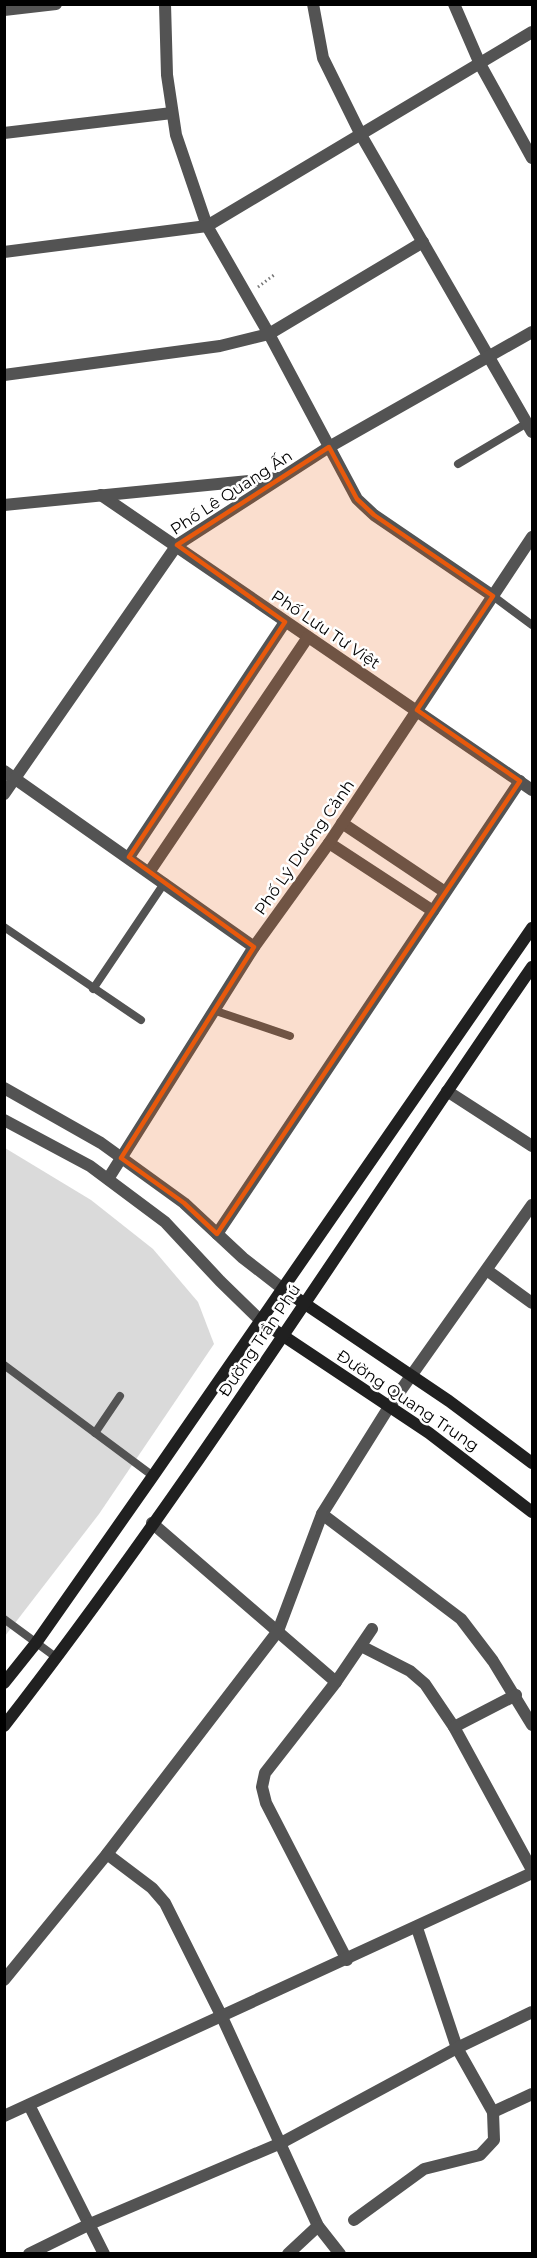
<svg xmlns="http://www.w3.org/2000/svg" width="537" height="2258" font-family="Montserrat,sans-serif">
  <rect width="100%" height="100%" fill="#fff"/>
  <path fill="#dadada" d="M5,1148L91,1200L153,1249L198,1302L214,1344L99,1514L5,1636Z"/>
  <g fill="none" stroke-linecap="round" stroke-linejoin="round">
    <path stroke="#757575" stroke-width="3" stroke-dasharray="1.5 3" stroke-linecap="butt" d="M258,287L274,275"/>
    <g stroke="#535353" stroke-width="8">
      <path d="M458,464L527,423"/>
      <path d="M493,596L532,625"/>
      <path d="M4,927L141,1020"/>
      <path d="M93,989L165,882"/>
      <path d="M213,1010L290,1036"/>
      <path d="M4,1365L153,1476"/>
      <path d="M95,1433L120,1396"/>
      <path d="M4,1619L57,1658"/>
    </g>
    <g stroke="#535353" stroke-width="12">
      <path d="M165,4L167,75L176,135L207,226L269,334L357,499L374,515L493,596"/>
      <path d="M313,4L323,58L361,135L532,432"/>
      <path d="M454,4L480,64L532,158"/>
      <path d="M4,10L56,4"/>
      <path d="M4,133L172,113"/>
      <path d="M4,252L207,226L532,32"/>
      <path d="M4,375L220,346L269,334L423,242"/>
      <path d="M101,495L532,790"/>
      <path d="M4,505L278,478"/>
      <path d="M4,771L254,947"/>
      <path d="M4,794L177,545L329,447L532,332"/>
      <path d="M342,823L445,892"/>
      <path d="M329,843L433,911"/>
      <path d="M129,857L285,622"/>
      <path d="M150,871L308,637"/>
      <path d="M447,1091L532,1146"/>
      <path d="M108,1179L254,947L329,843L532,537"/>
      <path d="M217,1234L520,781"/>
      <path d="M488,1271L532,1303"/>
      <path d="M322,1514L461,1619L493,1661L532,1725"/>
      <path d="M152,1523L336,1682"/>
      <path d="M361,1646L410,1671L425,1684L454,1727L532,1870"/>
      <path d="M454,1727L516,1695"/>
      <path d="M107,1854L152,1888L165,1903L222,2017L318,2226L340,2254"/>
      <path d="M347,1960L266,1803L262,1787L265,1773L336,1682L372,1629"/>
      <path d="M4,1980L107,1854L278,1631L322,1514L389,1407L532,1205"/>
      <path d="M29,2105L104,2254"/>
      <path d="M493,2112L532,2094"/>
      <path d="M4,2116L532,1873"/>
      <path d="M354,2220L424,2169L480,2155L494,2140L493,2112L457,2048L417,1928"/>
      <path d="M29,2254L90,2224L281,2143L457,2048L532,2012"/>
      <path d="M288,2254L318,2226"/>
    </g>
    <g stroke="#535353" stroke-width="12">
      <path d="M4,1088L101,1143L184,1203L243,1258L283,1289"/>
      <path d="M4,1120L90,1166L165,1222L220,1281L261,1321"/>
    </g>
    <g stroke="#202020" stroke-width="12">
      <path d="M283,1289L449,1401L532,1463"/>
      <path d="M261,1321L429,1433L532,1512"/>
      <path d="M4,1683L36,1643L153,1476L532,928"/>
      <path d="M4,1726C193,1483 357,1220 532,967"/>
    </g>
  </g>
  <path fill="#e8590c" fill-opacity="0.2" stroke="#e8590c" stroke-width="4.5" stroke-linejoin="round" d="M329,447L357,499L374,515L493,596L417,710L520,781L217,1234L184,1203L121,1158L254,947L129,857L285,622L177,545Z"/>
  <g text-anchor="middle" stroke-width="5" stroke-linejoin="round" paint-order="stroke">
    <g font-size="16" fill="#000" stroke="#fff">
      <text transform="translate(231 492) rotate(-33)" y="6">Phố Lê Quang Ấn</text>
      <text transform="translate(326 629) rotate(34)" y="6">Phố Lưu Tư Việt</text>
      <text transform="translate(304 847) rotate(-55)" y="6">Phố Lý Dương Cảnh</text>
      <text transform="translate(259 1340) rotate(-56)" y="6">Đường Trần Phú</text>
      <text transform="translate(408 1400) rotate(34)" y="6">Đường Quang Trung</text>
    </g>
  </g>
  <rect width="537" height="2258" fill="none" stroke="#000000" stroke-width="12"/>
</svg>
